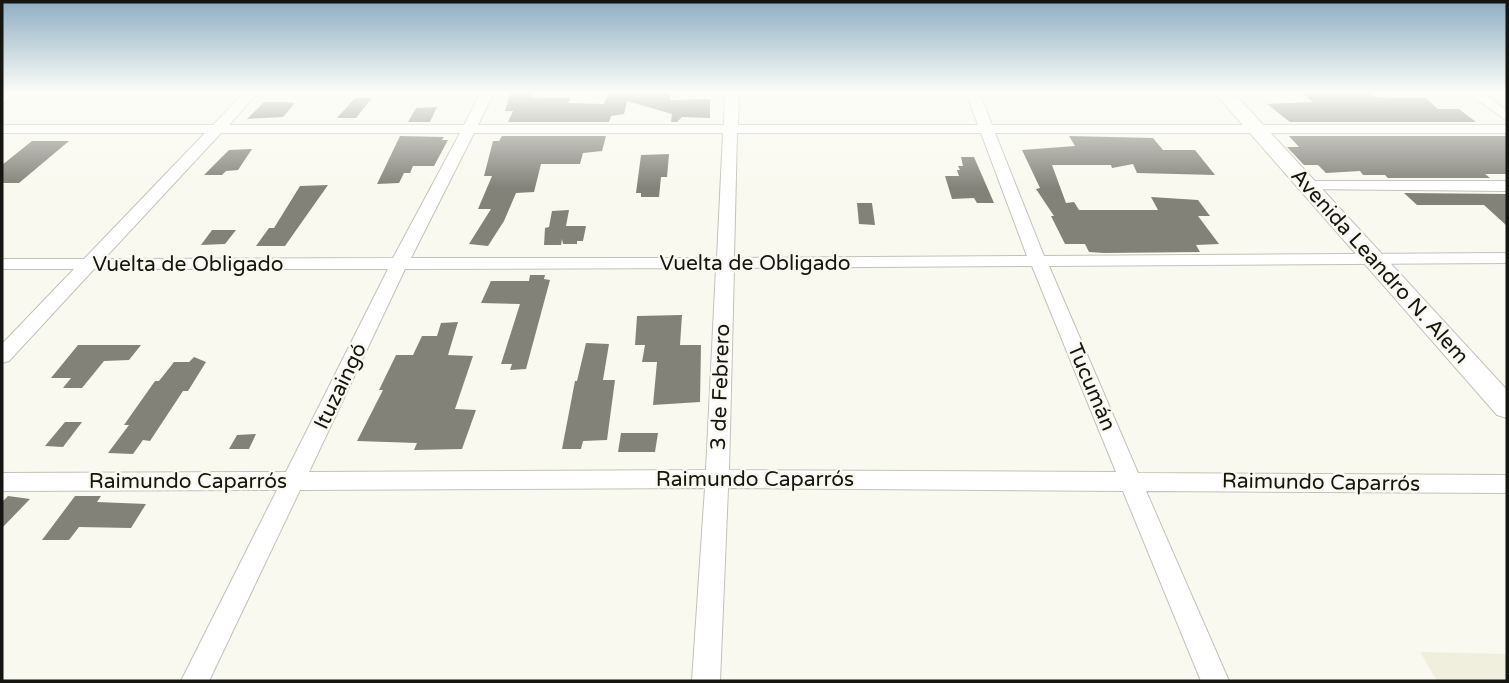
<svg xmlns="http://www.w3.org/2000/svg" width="1509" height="683" font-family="'Varela Round',sans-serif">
  <rect width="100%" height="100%" fill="#f9f9ef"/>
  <path fill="#f0efdd" d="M1420,652L1507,654V681H1437Z"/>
  <g fill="#828279">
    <path d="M517,92H533L532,97L571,98L568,103L604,104L608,92L671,93L670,100L710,99V118L682,117L677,122H671L672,114L627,101L624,114L611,116L609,122H508L513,111H505L510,94Z"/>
    <path d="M1301,92H1367L1375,97L1426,98L1438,109H1459L1476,122H1290L1267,104L1313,102Z"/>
    <path d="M355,98H372L356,118H337Z"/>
    <path d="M264,102H285L295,103L283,117L247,119Z"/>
    <path d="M437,107L430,122H408L416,108Z"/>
    <path d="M400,136L444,137L442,140H448L434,166H413L410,173H404L399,183L377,184Z"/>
    <path d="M502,136H606L602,151L583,153L580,164H541L534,192L516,193L504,221L488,246L469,244L491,209H478L492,176H484L493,141H499Z"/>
    <path d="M1069,136L1153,138L1163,150H1195L1215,175L1137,173L1133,164L1112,168L1111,165H1052L1066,203L1074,202L1079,210H1158L1151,197L1198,200L1210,216H1198L1219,244L1196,245L1200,252L1104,253L1089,252L1085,244H1065L1051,216H1054L1036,189L1040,188L1022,150L1075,146Z"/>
    <path d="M1289,136H1507V174H1485L1490,178H1388L1385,175H1363L1360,171L1326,173L1318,165H1304L1287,147H1299Z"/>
    <path d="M32,141H69L19,183H2V165Z"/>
    <path d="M252,149L238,170L226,171L222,175H204L229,150Z"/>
    <path d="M669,154L667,177H661L659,197H641V193H636L641,155Z"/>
    <path d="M961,157H974L994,203H977L974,198L952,199L945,176H959L957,170H960L958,166H963Z"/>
    <path d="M328,185L285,246H256L269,228H274L300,186Z"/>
    <path d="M1404,193L1507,194V226L1484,205H1417Z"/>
    <path d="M857,203H872L875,225L859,224Z"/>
    <path d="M569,210L566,226H586L583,241H577V244H563L562,239L561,245H544L545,228L549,227L552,211Z"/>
    <path d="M212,230H236L225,244L201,245Z"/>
    <path d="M530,275H545L544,279L550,280L526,369L510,370L512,364H501L520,304L481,303L491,281H529Z"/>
    <path d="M682,315L680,345H701L700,402L653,405L657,362H642L645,345H635L637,316Z"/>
    <path d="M458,322L448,355L473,356L455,409L476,410L462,449L414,450L417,443L357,441L383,390H379L396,355H413L422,336H437L441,323Z"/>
    <path d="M586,343L609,344L603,380H615L607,440L583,441L581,449H562L575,381H577Z"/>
    <path d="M78,345H141L129,360L104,361L82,388H63L71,378H51Z"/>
    <path d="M194,357L206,362L188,391H183L150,441L143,440L133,454L108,453L129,425H124L155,381H159L174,362H189Z"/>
    <path d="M65,422H82L63,447L45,446Z"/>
    <path d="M621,433H658L655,452H618Z"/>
    <path d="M256,434L249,449H229L237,435Z"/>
    <path d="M8,496L30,499L2,528V502Z"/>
    <path d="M75,496H101L97,502L146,504L131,528L79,527L69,540H42Z"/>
  </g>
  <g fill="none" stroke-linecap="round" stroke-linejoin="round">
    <g stroke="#c2c2b8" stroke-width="2">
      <g id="minor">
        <path d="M4,92H19L2,104V94Z"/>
        <path d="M245,92H258L229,125H464L481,92H494L478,125H724L725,92H739L738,125H978L966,92H979L992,125H1507V133H995L1044,256L1507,253V263L1049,266L1138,473L1507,475V493L1146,491L1229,681H1201L1123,491L728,488L720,681H692L705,488L300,490L209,681H181L277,490L2,491V473L286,472L388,269H94L9,361L2,363V344L74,269H2V259H84L205,133H2V125H213ZM221,133H460L393,258L104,259ZM474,133H723L717,258H411ZM737,133H981L1027,256L734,258ZM1032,266L1116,472L729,470L734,268ZM716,268L706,470L309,472L405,269Z"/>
        <path d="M1467,92H1482L1507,111V121Z"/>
        <path d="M1309,181H1507V191L1304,189L1301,186Z"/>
      </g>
    </g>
    <g stroke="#c2c2b8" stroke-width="2">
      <path id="secondary" d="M1214,92H1233L1507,390V418L1497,415Z"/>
    </g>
    <use href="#minor" fill="#fff" fill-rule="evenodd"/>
    <use href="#secondary" fill="#fff" fill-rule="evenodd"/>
  </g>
  <linearGradient id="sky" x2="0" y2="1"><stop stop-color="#8daec2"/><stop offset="0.49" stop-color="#fcfcf8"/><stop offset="1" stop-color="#fcfcf8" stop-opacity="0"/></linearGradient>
  <rect width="1509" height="188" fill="url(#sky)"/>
  <g text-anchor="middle" stroke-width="5" stroke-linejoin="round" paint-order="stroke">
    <g font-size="21" fill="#151511" stroke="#f9f9ef">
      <text x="755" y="270">Vuelta de Obligado</text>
      <text x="188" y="271">Vuelta de Obligado</text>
      <text transform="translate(1380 266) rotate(48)" y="7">Avenida Leandro N. Alem</text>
      <text transform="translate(340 386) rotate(-64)" y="7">Ituzaingó</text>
      <text transform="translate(720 387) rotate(-88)" y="7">3 de Febrero</text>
      <text transform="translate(1092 387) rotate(67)" y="7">Tucumán</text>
      <text x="755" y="486">Raimundo Caparrós</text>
      <text x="188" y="488">Raimundo Caparrós</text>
      <text transform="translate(1321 482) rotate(1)" y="7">Raimundo Caparrós</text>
    </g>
  </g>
  <rect width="1509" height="683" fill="none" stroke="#151511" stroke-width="7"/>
</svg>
